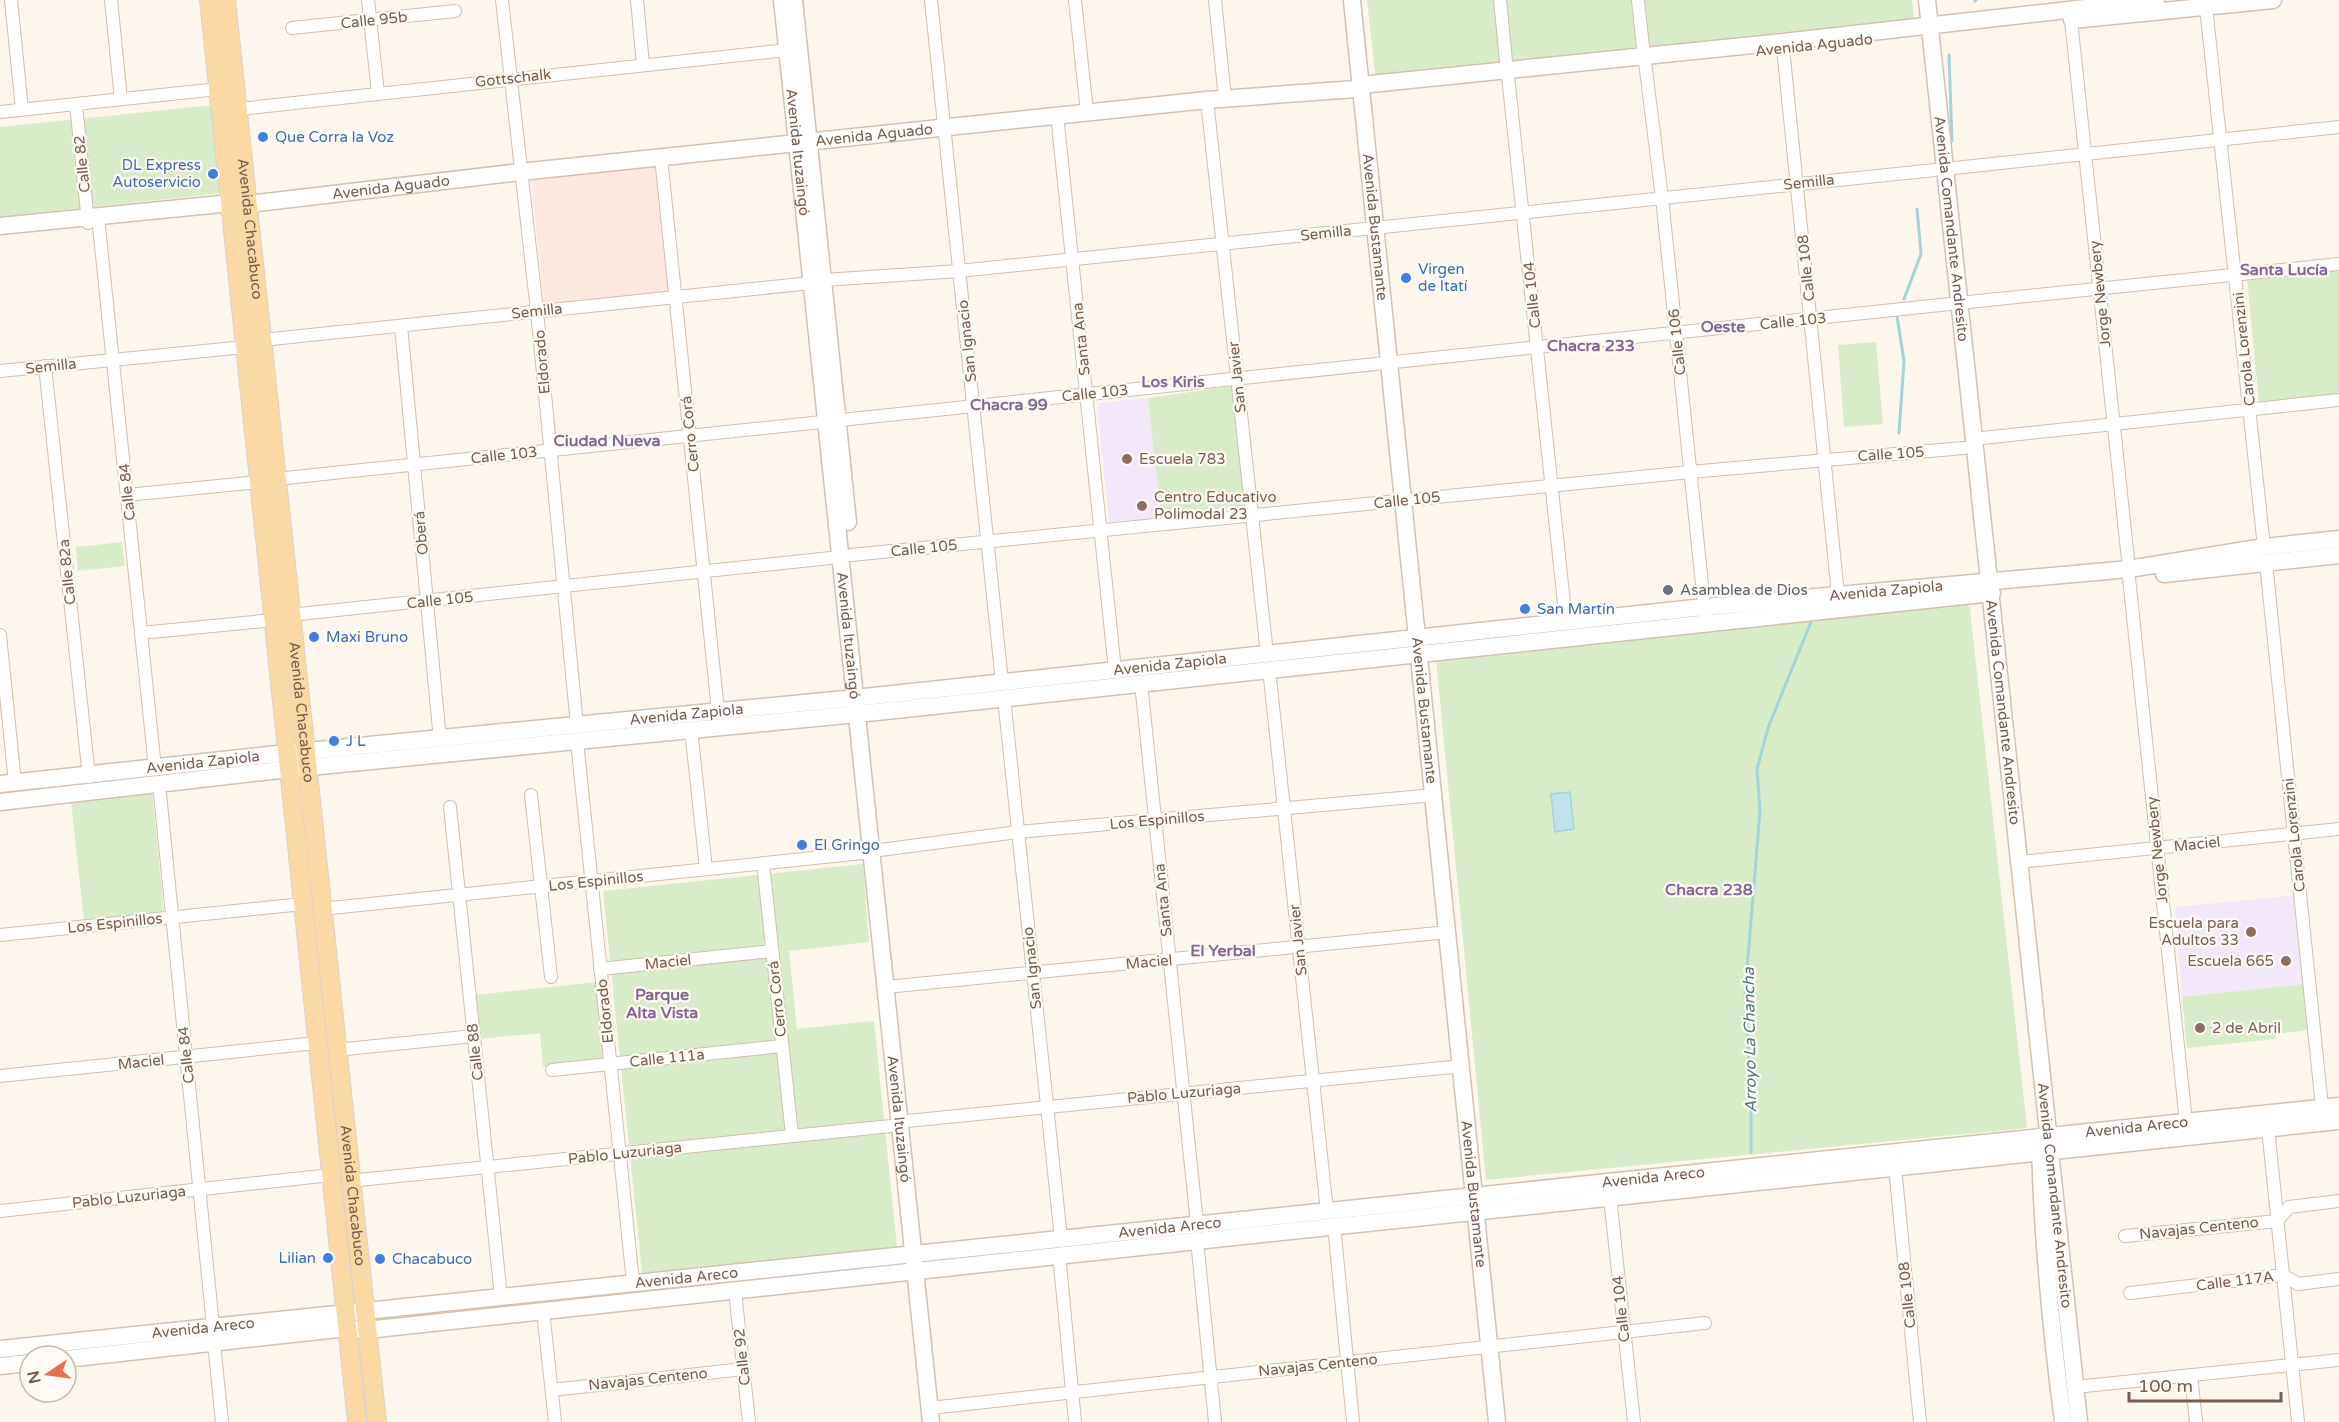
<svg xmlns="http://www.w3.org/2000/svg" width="2339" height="1422" font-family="'Varela Round',sans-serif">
  <rect width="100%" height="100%" fill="#fdf6ec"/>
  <path fill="#fde8e0" d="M657,164L670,292L544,305L531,177Z"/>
  <g fill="#f3e8fa">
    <path d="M1148,398L1161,517L1109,522L1097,403Z"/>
    <path d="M2298,895L2304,984L2182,997L2175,907Z"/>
  </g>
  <g fill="#d8ecc9">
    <path d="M1367,0H1912L1915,26L1376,82Z"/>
    <path d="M214,105L223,193L0,217V127Z"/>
    <path d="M2339,269V396L2259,404L2247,278Z"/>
    <path d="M1876,342L1883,424L1844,427L1838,345Z"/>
    <path d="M1232,386L1245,506L1161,517L1148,398Z"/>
    <path d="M122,542L125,566L78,571L76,547Z"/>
    <path d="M1969,600L2027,1128L1486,1180L1436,659Z"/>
    <path d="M152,792L164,912L84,920L71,801Z"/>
    <path d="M863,864L869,942L789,951L797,1029L874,1021L897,1247L642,1273L603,891Z"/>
    <path d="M597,982L605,1060L543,1067L540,1033L479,1039L475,995Z"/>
    <path d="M2304,984L2309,1030L2276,1034L2275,1039L2187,1048L2182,997Z"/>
  </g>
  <path fill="#bfe3e8" stroke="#a5d3da" stroke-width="1.5" d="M1570,792L1574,829L1555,832L1551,794Z"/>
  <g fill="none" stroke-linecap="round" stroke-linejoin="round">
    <g stroke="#a5d3da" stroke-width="3">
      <path d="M1975,1L1976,0"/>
      <path d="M1949,55L1952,141"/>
      <path d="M1904,299L1921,254L1917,209"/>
      <path d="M1897,316L1904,361L1899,433"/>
      <path d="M1751,1152V1095L1745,994L1760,811L1757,769L1768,728L1813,617"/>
    </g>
    <g stroke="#d1beb0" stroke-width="14">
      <g id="minor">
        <path d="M11,0L22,109"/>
        <path d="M111,0L121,99"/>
        <path d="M368,0L378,93"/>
        <path d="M502,0L537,311L577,725"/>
        <path d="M637,0L643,65"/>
        <path d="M931,0L1002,682"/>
        <path d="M1075,0L1087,112"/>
        <path d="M1215,0L1225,98"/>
        <path d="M1500,0L1507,71"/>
        <path d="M1638,0L1644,57"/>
        <path d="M2206,7L2264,547"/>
        <path d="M2071,20L2129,569"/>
        <path d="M292,28L455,11"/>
        <path d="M1783,48L1838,595"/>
        <path d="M1645,62L1662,198L1705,613"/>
        <path d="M1508,76L1566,622"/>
        <path d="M1207,100L1267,654"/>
        <path d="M76,104L88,223"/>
        <path d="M239,109L787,50"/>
        <path d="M0,112L218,89"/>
        <path d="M1057,115L1115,670"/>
        <path d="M661,157L718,711"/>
        <path d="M1945,169L2339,127"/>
        <path d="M98,217L155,768"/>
        <path d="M824,280L959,271L1935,170"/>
        <path d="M1959,303L2339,264"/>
        <path d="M401,326L440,740"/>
        <path d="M262,340L811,283"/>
        <path d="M45,366L89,777"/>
        <path d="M0,371L245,347"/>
        <path d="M1973,439L2339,400"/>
        <path d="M276,479L1950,304"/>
        <path d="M127,495L259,482"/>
        <path d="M851,555L1690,472L1964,448"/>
        <path d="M2266,563L2322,1107"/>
        <path d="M2129,578L2186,1122"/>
        <path d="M290,615L840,557"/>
        <path d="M141,633L273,620"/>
        <path d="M0,635L15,783"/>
        <path d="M1269,669L1327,1211"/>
        <path d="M1141,683L1197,1224"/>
        <path d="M1004,698L1061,1238"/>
        <path d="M691,729L706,869"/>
        <path d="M577,741L633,1282"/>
        <path d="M159,784L213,1326"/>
        <path d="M531,795L551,977"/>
        <path d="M450,807L501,1297"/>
        <path d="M880,850L1018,832L1435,795"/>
        <path d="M2020,862L2339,829"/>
        <path d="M763,863L792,1135"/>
        <path d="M321,909L872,852"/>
        <path d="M0,935L303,904"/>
        <path d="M600,969L772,951"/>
        <path d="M886,987L1448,932"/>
        <path d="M336,1050L474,1036"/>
        <path d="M552,1070L782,1046"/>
        <path d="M0,1076L317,1043"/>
        <path d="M907,1121L1462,1066"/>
        <path d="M2268,1128L2298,1422"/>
        <path d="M1895,1167L1920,1422"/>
        <path d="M349,1181L901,1125"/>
        <path d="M1610,1197L1634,1422"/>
        <path d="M0,1211L331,1175"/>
        <path d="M1334,1225L1353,1422"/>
        <path d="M2125,1236L2277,1221L2289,1207L2339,1201"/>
        <path d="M1197,1240L1215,1422"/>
        <path d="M1059,1254L1075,1422"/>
        <path d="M735,1291L749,1422"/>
        <path d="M2130,1293L2283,1275L2298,1284L2339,1279"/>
        <path d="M543,1311L555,1422"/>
        <path d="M214,1343L222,1422"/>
        <path d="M2191,1375L2196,1422"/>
        <path d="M2075,1387L2339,1360"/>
        <path d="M552,1390L744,1369"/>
        <path d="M930,1408L1705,1323"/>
      </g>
    </g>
    <g stroke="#d6c0b0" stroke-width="19">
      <g id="secondary">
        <path id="s1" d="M782,0L931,1422"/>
        <path d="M794,0L848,522"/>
        <path id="s2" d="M1352,0L1497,1422"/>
        <path id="s3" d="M1927,0L2079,1422"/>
        <path d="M2072,20L2273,0"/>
        <path id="s4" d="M0,226L231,203L249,204L520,172L1207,100L1355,89L1361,85L1783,42L2156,0"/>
        <path d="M2164,574L2339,555"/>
        <path id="s5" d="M0,784L287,753L855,698L1704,607L2129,569L2264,547L2339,539"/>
        <path d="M0,802L289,769L867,713L1992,593"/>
        <path d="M2040,1143C2042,1236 2051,1329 2063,1422"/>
        <path id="s6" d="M0,1349L2339,1106"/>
        <path d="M66,1359L347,1328L367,1330C1024,1259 1682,1189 2339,1121"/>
        <path d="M0,1366L30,1363"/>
      </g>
    </g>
    <g stroke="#dad1cd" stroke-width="20">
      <g id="primary">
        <path d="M209,0L357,1422"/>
        <path id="s7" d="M226,0L377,1422"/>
      </g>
    </g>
    <use href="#minor" stroke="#fff" stroke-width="12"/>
    <use href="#secondary" stroke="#fff" stroke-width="16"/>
    <use href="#primary" stroke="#fbd9a5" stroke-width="18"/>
  </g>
  <g fill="#3f7fe0" stroke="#fffaf3" stroke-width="2">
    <circle cx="263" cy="137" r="6"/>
    <circle cx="213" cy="174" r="6"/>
    <circle cx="1406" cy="278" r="6"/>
    <circle cx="1525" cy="609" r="6"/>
    <circle cx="314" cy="637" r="6"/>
    <circle cx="334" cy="741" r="6"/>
    <circle cx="802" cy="845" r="6"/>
    <circle cx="328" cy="1258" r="6"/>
    <circle cx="380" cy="1259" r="6"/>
  </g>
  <g fill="#8d6e63" stroke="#fffaf3" stroke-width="2">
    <circle cx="1127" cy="459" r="6"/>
    <circle cx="1142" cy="506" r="6"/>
    <circle cx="2251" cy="932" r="6"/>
    <circle cx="2286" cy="961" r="6"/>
    <circle cx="2200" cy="1028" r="6"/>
  </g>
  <circle fill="#6b7280" stroke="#fffaf3" stroke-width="2" cx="1668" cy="590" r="6"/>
  <g text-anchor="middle" stroke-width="4.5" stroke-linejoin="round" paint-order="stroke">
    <g font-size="15" fill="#7a5c4d" stroke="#fffaf3">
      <text transform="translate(374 20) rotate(-6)" y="5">Calle 95b</text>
      <text transform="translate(1814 45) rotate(-6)" y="5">Avenida Aguado</text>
      <text transform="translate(513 78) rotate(-6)" y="5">Gottschalk</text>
      <text dy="5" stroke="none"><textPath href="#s4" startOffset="879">Avenida Aguado</textPath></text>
      <text dy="5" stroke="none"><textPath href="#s1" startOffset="153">Avenida Ituzaingó</textPath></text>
      <text transform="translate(82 164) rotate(-96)" y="5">Calle 82</text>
      <text transform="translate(1809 182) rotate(-6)" y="5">Semilla</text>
      <text dy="5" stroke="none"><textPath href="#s4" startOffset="393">Avenida Aguado</textPath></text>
      <text dy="5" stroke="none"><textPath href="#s2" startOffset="228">Avenida Bustamante</textPath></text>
      <text dy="5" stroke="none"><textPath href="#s7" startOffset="230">Avenida Chacabuco</textPath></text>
      <text dy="5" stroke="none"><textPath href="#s3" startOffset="230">Avenida Comandante Andresito</textPath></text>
      <text transform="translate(1326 233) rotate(-6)" y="5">Semilla</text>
      <text transform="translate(1806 268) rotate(-96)" y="5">Calle 108</text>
      <text transform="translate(2100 294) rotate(-96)" y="5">Jorge Newbery</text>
      <text transform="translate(1532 295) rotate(-96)" y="5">Calle 104</text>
      <text transform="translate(537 311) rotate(-6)" y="5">Semilla</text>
      <text transform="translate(1793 321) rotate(-6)" y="5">Calle 103</text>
      <text transform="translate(1081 339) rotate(-96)" y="5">Santa Ana</text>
      <text transform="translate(967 341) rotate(-96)" y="5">San Ignacio</text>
      <text transform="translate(1677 342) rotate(-96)" y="5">Calle 106</text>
      <text transform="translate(2244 349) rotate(-96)" y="5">Carola Lorenzini</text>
      <text transform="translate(542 362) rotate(-95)" y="5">Eldorado</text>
      <text transform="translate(51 366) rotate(-6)" y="5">Semilla</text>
      <text transform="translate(1237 377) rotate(-96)" y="5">San Javier</text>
      <text transform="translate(1095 393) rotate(-6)" y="5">Calle 103</text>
      <text transform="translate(690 434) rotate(-96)" y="5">Cerro Corá</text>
      <text transform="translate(1891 454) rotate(-4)" y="5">Calle 105</text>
      <text transform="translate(504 455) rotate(-6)" y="5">Calle 103</text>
      <text transform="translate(127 492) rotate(-96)" y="5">Calle 84</text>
      <text transform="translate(1407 500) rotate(-6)" y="5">Calle 105</text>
      <text transform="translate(421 533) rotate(-95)" y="5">Oberá</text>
      <text transform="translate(924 548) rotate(-6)" y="5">Calle 105</text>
      <text transform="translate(67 572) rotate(-96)" y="5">Calle 82a</text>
      <text dy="5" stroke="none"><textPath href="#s5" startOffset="1896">Avenida Zapiola</textPath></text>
      <text transform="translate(440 600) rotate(-6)" y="5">Calle 105</text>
      <text dy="5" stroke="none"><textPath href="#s1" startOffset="639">Avenida Ituzaingó</textPath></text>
      <text dy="5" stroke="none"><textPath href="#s5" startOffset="1176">Avenida Zapiola</textPath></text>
      <text dy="5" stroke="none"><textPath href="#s7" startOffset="716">Avenida Chacabuco</textPath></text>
      <text dy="5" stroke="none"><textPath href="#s2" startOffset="714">Avenida Bustamante</textPath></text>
      <text dy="5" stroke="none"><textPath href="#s3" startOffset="716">Avenida Comandante Andresito</textPath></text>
      <text dy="5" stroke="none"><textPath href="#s5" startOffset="690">Avenida Zapiola</textPath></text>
      <text dy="5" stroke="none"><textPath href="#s5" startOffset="204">Avenida Zapiola</textPath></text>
      <text transform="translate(1157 820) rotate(-5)" y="5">Los Espinillos</text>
      <text transform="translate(2294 835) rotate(-96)" y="5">Carola Lorenzini</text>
      <text transform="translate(2197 844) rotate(-6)" y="5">Maciel</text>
      <text transform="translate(2157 850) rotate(-96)" y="5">Jorge Newbery</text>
      <text transform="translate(596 881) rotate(-6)" y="5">Los Espinillos</text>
      <text transform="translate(1163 900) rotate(-96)" y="5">Santa Ana</text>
      <text transform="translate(115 923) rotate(-6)" y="5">Los Espinillos</text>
      <text transform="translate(1298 940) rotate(-96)" y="5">San Javier</text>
      <text transform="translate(668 962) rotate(-6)" y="5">Maciel</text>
      <text transform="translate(1149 962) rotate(-5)" y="5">Maciel</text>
      <text transform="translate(1032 968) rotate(-96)" y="5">San Ignacio</text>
      <text transform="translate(777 999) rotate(-96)" y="5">Cerro Corá</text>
      <text transform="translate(605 1011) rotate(-96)" y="5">Eldorado</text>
      <text transform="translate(475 1052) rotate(-96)" y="5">Calle 88</text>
      <text transform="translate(186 1055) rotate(-96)" y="5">Calle 84</text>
      <text transform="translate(667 1058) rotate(-6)" y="5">Calle 111a</text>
      <text transform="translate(141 1062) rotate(-6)" y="5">Maciel</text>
      <text transform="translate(1184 1093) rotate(-5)" y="5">Pablo Luzuriaga</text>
      <text dy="5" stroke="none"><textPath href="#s1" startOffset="1125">Avenida Ituzaingó</textPath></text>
      <text dy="5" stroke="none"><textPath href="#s6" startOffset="2148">Avenida Areco</textPath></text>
      <text transform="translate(625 1153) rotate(-6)" y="5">Pablo Luzuriaga</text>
      <text dy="5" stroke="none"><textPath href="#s6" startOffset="1662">Avenida Areco</textPath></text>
      <text dy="5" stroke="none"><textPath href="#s7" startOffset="1202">Avenida Chacabuco</textPath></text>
      <text dy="5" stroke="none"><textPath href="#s2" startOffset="1200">Avenida Bustamante</textPath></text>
      <text dy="5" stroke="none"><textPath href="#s3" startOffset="1202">Avenida Comandante Andresito</textPath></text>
      <text transform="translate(129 1197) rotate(-6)" y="5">Pablo Luzuriaga</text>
      <text dy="5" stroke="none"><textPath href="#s6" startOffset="1176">Avenida Areco</textPath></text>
      <text transform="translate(2199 1228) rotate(-6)" y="5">Navajas Centeno</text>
      <text dy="5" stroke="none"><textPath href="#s6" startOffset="690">Avenida Areco</textPath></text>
      <text transform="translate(2235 1281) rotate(-7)" y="5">Calle 117A</text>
      <text transform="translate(1907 1295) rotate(-96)" y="5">Calle 108</text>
      <text transform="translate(1621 1309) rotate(-96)" y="5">Calle 104</text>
      <text dy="5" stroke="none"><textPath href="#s6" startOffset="204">Avenida Areco</textPath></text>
      <text transform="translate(742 1357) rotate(-96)" y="5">Calle 92</text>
      <text transform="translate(1318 1365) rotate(-6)" y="5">Navajas Centeno</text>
      <text transform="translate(648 1379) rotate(-6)" y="5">Navajas Centeno</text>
    </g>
    <g font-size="15" fill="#366cbe" stroke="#fffaf3" text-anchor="start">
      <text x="275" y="142">Que Corra la Voz</text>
      <text x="201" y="170" text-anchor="end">DL Express<tspan x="201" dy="17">Autoservicio</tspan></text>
      <text x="1418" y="274">Virgen<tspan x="1418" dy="17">de Itatí</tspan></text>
      <text x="1537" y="614">San Martín</text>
      <text x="326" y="642">Maxi Bruno</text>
      <text x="346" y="746">J L</text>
      <text x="814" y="850">El Gringo</text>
      <text x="316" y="1263" text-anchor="end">Lilian</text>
      <text x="392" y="1264">Chacabuco</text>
    </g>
    <g font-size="15" fill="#785e54" stroke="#fffaf3" text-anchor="start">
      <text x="1139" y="464">Escuela 783</text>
      <text x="1154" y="502">Centro Educativo<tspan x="1154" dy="17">Polimodal 23</tspan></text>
      <text x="2239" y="928" text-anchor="end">Escuela para<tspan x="2239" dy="17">Adultos 33</tspan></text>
      <text x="2274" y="966" text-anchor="end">Escuela 665</text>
      <text x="2212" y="1033">2 de Abril</text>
    </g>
    <g font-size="15" fill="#5b616d" stroke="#fffaf3" text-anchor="start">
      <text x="1680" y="595">Asamblea de Dios</text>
    </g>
    <g font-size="16" font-weight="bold" fill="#846695" stroke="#fffaf3">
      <text x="2284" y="275">Santa Lucía</text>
      <text x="1723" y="332">Oeste</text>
      <text x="1591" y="351">Chacra 233</text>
      <text x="1173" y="387">Los Kiris</text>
      <text x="1009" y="410">Chacra 99</text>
      <text x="607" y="446">Ciudad Nueva</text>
      <text x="1709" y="895">Chacra 238</text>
      <text x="1223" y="956">El Yerbal</text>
      <text x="662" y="1000">Parque<tspan x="662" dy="18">Alta Vista</tspan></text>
    </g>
    <g font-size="16" font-style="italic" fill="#437c86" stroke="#fffaf3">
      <text transform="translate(1749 1040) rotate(-91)" y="6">Arroyo La Chancha</text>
    </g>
  </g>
  <g transform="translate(48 1374) rotate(257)"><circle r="28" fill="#fffaf3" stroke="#cabbb1" stroke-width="1.5"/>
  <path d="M0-4.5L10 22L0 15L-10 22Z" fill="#e76f51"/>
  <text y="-9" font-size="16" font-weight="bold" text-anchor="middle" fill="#7a5c4d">N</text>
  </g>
  <path d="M2129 1392v9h152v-9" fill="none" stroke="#7a5c4d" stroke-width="3"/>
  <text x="2138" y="1392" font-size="18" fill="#7a5c4d" stroke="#fffaf3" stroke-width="4.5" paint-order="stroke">100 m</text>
</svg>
